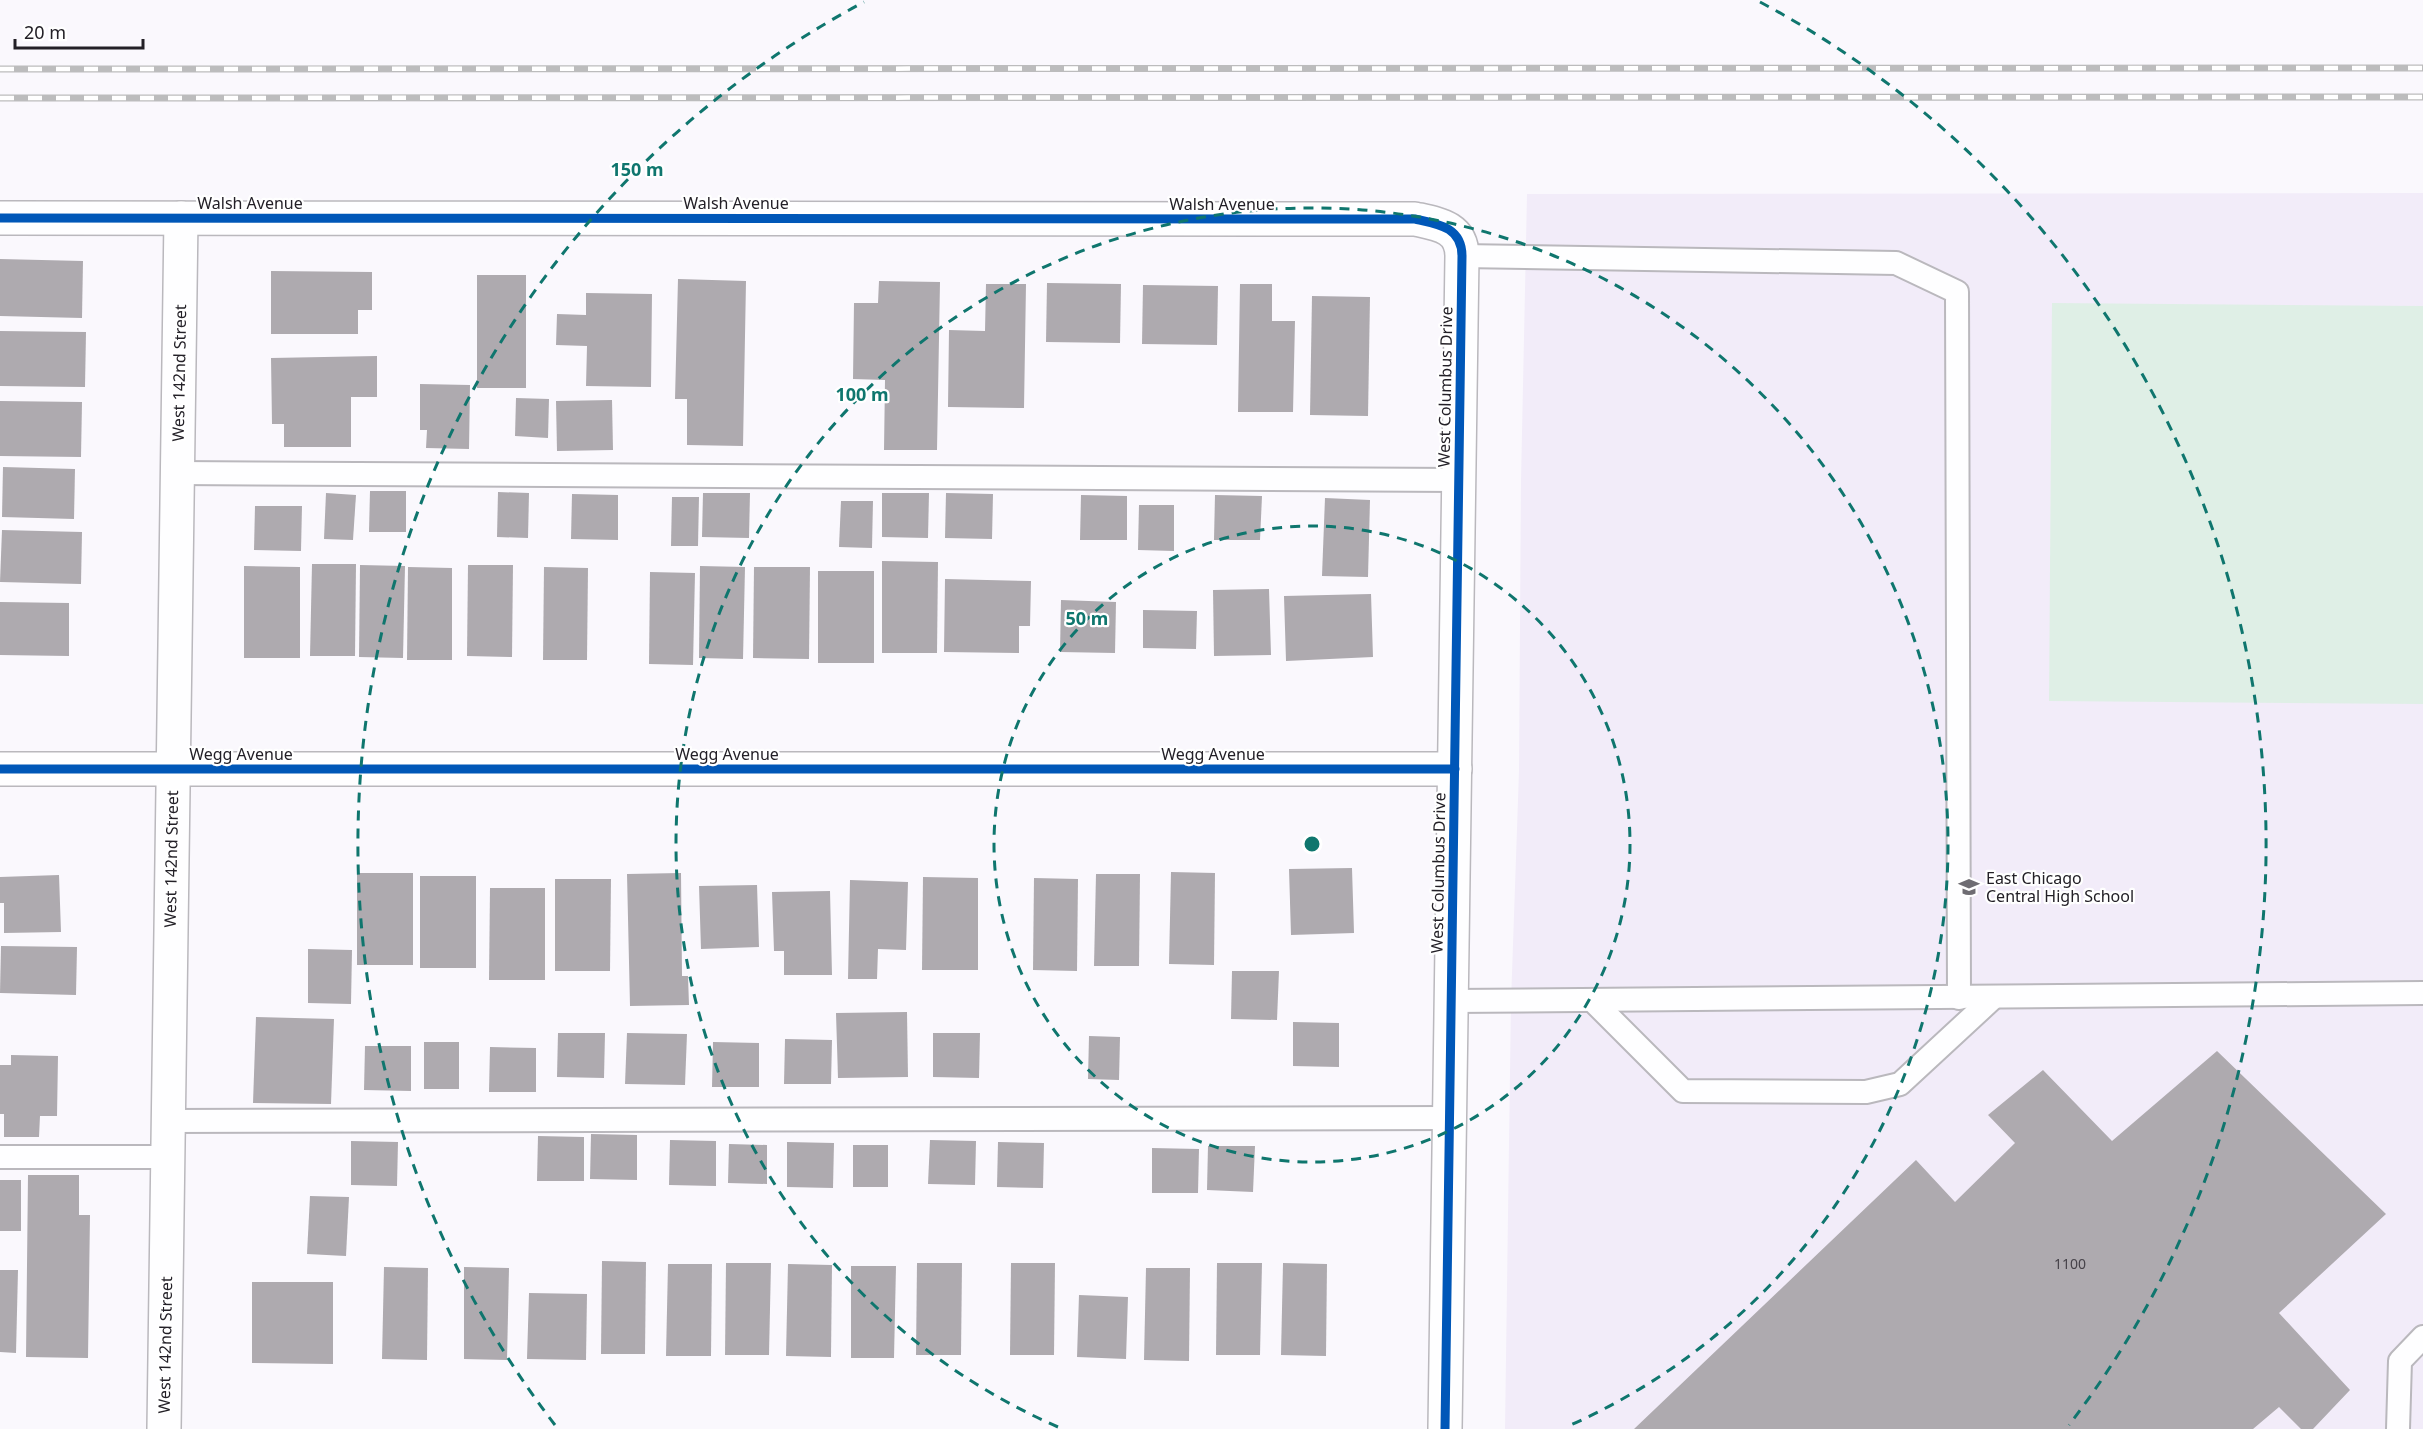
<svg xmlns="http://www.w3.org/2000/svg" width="2423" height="1429" font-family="'Noto Sans',sans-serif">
  <rect width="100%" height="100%" fill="#faf8fd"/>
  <path fill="#f2ecf9" d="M2423,193V1429H1505L1511,1002L1519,771L1521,481L1527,194Z"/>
  <path fill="#dfefe6" d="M2052,303L2423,306V704L2049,701Z"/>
  <g fill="#aeaaaf">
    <path d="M0,259L83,261L82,318L0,316Z"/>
    <path d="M271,271L372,272V310H358V334H271Z"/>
    <rect x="477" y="275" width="49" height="113"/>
    <path d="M678,279L746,281L743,446L687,445V399H675Z"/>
    <path d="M879,281L940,282L937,450H884L885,380L853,379L854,303H878Z"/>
    <path d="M1047,283L1121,284L1120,343L1046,342Z"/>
    <path d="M986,284H1026L1024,408L948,407L949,330L985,331Z"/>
    <path d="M1240,284H1272V321H1295L1293,412H1238Z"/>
    <path d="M1143,285L1218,286L1217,345L1142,344Z"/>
    <path d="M586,293L652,294L651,387L586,386L587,346L556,345L557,314L586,315Z"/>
    <path d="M1312,296L1370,297L1368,416L1310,415Z"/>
    <path d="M0,331L86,332L85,387L0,386Z"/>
    <path d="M377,356V397H351V447H284V424H272L271,358Z"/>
    <path d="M420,384L470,385L469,449L426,448L427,430H420Z"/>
    <path d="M516,398L549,399L548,438L515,436Z"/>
    <path d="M612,400L613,450L557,451L556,401Z"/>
    <path d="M0,401L82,402L81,457L0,456Z"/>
    <path d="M3,467L75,469L74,519L2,517Z"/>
    <path d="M370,491H406V532H369Z"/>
    <path d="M498,492L529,493L528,538L497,537Z"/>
    <path d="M326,493L356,495L353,540L324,539Z"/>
    <path d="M703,493H750L749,538L702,537Z"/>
    <path d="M882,493H929L928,538L882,537Z"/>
    <path d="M946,493L993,494L992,539L945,538Z"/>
    <path d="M572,494L618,495V540L571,539Z"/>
    <path d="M1081,495L1127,496V540H1080Z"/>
    <path d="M1215,495L1262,496L1260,540H1214Z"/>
    <path d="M672,497H699L698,546H671Z"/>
    <path d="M1325,498L1370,500L1368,577L1322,576Z"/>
    <path d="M841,501H873L872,548L839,547Z"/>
    <path d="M1139,505H1174V551L1138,550Z"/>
    <path d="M255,506H302L301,551L254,550Z"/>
    <path d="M2,530L82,532L81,584L0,582Z"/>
    <path d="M882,561L938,562L937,653H882Z"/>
    <path d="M312,564H356L355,656H310Z"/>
    <path d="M360,565L405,566L403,658L359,657Z"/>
    <path d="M468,565H513L512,657L467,656Z"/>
    <path d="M244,566L300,567V658H244Z"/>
    <path d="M700,566L745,567L743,659L699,658Z"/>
    <path d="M408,567L452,568V660H407Z"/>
    <path d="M544,567L588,568L587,660H543Z"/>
    <path d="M754,567H810L809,659L753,658Z"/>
    <rect x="818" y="571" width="56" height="92"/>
    <path d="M650,572L695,573L693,665L649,664Z"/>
    <path d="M945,579L1031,581L1030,626H1019V653L944,652Z"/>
    <path d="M1269,589L1271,655L1214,656L1213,590Z"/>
    <path d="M1371,594L1373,657L1286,661L1284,596Z"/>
    <path d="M1061,600L1116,602L1115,653L1060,652Z"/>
    <path d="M0,602L69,603V656L0,655Z"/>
    <path d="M1143,610L1197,611L1196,649L1143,648Z"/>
    <path d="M1352,868L1354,933L1291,935L1289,869Z"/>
    <path d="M1171,872L1215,873L1214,965L1169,964Z"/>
    <rect x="357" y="873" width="56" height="92"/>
    <path d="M681,873L682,976H688L689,1005L630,1006L627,874Z"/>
    <path d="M1096,874H1140L1139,966H1094Z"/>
    <path d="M59,875L61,932L4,933V903H0V877Z"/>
    <rect x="420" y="876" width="56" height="92"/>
    <path d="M923,877L978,878V970H922Z"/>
    <path d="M1034,878L1078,879L1077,971L1033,970Z"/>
    <path d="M555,879H611L610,971H555Z"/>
    <path d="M850,880L908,882L906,950L878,949L877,979H848Z"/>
    <path d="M757,885L759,947L701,949L699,886Z"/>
    <path d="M490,888H545V980H489Z"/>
    <path d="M830,891L832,975H784V951H774L772,892Z"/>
    <path d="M1,946L77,947L76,995L0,993Z"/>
    <path d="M308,949L352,950L351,1004L308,1003Z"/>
    <path d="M1232,971H1279L1277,1020L1231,1019Z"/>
    <path d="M907,1012L908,1077L838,1078L836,1013Z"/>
    <path d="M256,1017L334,1019L331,1104L253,1103Z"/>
    <path d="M1293,1022L1339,1023V1067L1293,1066Z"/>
    <path d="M558,1033H605L604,1078L557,1077Z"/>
    <path d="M627,1033L687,1034L685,1085L625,1084Z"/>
    <path d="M933,1033H980L979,1078L933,1077Z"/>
    <path d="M1089,1036L1120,1037L1119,1080L1088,1079Z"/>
    <path d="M785,1039L832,1040L831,1084H784Z"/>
    <rect x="424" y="1042" width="35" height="47"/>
    <path d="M713,1042L759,1043V1087H712Z"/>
    <path d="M365,1046H411V1091L364,1090Z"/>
    <path d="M490,1047L536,1048V1092H489Z"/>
    <path d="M2217,1051L2386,1214L2279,1313L2350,1390L2313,1429H2301L2279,1407L2253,1429H1634L1916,1160L1955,1202L2015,1143L1988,1115L2043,1070L2112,1141Z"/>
    <path d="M11,1055L58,1056L57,1116H40L39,1137H4V1114H0V1065H11Z"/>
    <path d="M591,1134L637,1135V1180L590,1179Z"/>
    <path d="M538,1136L584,1137V1181H537Z"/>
    <path d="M670,1140L716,1141V1186L669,1185Z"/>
    <path d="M930,1140L976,1141L975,1185L928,1184Z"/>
    <path d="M351,1141L398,1142L397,1186L351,1185Z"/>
    <path d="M787,1142L834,1143L833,1188L787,1187Z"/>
    <path d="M998,1142L1044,1143L1043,1188L997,1187Z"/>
    <path d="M729,1144L767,1145V1184L728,1183Z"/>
    <rect x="853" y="1145" width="35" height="42"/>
    <path d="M1208,1146H1255L1253,1192L1207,1190Z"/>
    <path d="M1152,1148L1199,1149L1198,1193H1152Z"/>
    <path d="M28,1175H79V1215H90L88,1358L26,1357Z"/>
    <rect x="0" y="1180" width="21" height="51"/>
    <path d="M310,1196L349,1197L346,1256L307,1254Z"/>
    <path d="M602,1261L646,1262L645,1354H601Z"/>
    <path d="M726,1263H771L769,1355H725Z"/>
    <path d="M917,1263H962L961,1355H916Z"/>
    <path d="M1011,1263H1055L1054,1355H1010Z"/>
    <path d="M1217,1263H1262L1260,1355H1216Z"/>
    <path d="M1283,1263L1327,1264L1326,1356L1281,1355Z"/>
    <path d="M668,1264H712L711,1356H666Z"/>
    <path d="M788,1264L832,1265L831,1357L786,1356Z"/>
    <path d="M851,1266H896L894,1358H851Z"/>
    <path d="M384,1267L428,1268L427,1360L382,1359Z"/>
    <path d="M464,1267L509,1268L507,1360L464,1359Z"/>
    <path d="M1146,1268H1190L1189,1361L1144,1360Z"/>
    <path d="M0,1270H18L16,1353L0,1352Z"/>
    <path d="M252,1282H333V1364L252,1363Z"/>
    <path d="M529,1293L587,1294L586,1360L527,1359Z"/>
    <path d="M1079,1295L1128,1297L1126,1359L1077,1357Z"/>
  </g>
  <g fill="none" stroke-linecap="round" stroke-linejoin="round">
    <g stroke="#bab8bd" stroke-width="26">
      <g id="lane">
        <path d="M1462,256L1896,263L1957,292L1959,998"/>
        <path d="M177,473L1458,480"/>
        <path d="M1592,1000L1683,1091L1866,1092L1900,1084L1993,998"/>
        <path d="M1451,1001L2423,993"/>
        <path d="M168,1121L1450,1118"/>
        <path d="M0,1157H168"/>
        <path d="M2398,1429L2400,1361L2423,1337"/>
      </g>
    </g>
    <g stroke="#bab8bd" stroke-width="36">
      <g id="street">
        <path d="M0,218L1415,219C1438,224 1462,227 1462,256L1445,1429"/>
        <path d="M0,769H1455"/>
        <path d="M164,1429L181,218"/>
      </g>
    </g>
    <use href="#lane" stroke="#fefeff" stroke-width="22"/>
    <use href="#street" stroke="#fefeff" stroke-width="33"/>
    <g stroke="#bcbcbd" stroke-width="7">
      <g id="rail">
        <path d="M0,69L2423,68"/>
        <path d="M0,98L2423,97"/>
      </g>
    </g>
    <use href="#rail" stroke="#fff" stroke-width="4.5" stroke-dasharray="14" stroke-linecap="butt"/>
    <g stroke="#fff" stroke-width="13">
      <g id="cycleway">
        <path d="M0,218L1415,219C1438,224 1462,227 1462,256L1445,1429"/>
        <path d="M0,769H1455"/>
      </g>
    </g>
    <use href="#cycleway" stroke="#0057b8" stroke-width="9"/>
  </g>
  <g fill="none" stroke="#0f766e" stroke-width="3" stroke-dasharray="10 8">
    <circle cx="1312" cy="844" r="318"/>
    <path d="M1058 1427A636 636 0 1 1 1566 1427"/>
    <path d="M555 1425A954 954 0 0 1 864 2M1760 2A954 954 0 0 1 2069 1425"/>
  </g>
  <defs>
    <g id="school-bare" transform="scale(1.62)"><path d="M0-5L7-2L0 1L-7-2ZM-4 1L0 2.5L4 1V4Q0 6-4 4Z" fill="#6e6c72" stroke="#fff" stroke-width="2.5" paint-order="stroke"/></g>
  </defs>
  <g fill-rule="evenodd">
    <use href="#school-bare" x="1969" y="887"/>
  </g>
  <g text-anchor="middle" stroke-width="4.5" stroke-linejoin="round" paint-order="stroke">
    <g font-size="14" fill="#464249">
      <text x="2070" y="1269">1100</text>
    </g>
    <g font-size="16" fill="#232027" stroke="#fff">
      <text x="250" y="209">Walsh Avenue</text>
      <text x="736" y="209">Walsh Avenue</text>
      <text x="1222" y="210">Walsh Avenue</text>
      <text transform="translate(179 373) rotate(-89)" y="6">West 142nd Street</text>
      <text transform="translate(1445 387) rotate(-89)" y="6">West Columbus Drive</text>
      <text x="241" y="760">Wegg Avenue</text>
      <text x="727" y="760">Wegg Avenue</text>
      <text x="1213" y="760">Wegg Avenue</text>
      <text transform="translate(171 859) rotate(-89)" y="6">West 142nd Street</text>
      <text transform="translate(1438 873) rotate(-89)" y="6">West Columbus Drive</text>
      <text transform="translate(165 1345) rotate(-89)" y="6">West 142nd Street</text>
    </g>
    <g font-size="16" fill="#232027" stroke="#fff" text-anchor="start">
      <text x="1986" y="884">East Chicago<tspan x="1986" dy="18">Central High School</tspan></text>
    </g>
  </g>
  <circle cx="1312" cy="844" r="9" fill="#0f766e" stroke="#fff" stroke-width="3"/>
  <g font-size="18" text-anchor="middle" font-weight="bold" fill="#0f766e" stroke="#fff" stroke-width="4.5" stroke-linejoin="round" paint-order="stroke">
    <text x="637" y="176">150 m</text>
    <text x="862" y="401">100 m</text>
    <text x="1087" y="625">50 m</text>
  </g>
  <path d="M15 39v9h128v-9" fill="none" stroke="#232027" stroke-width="3"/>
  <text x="24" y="39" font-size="18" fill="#232027" stroke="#ffffff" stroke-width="4.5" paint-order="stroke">20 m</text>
</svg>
